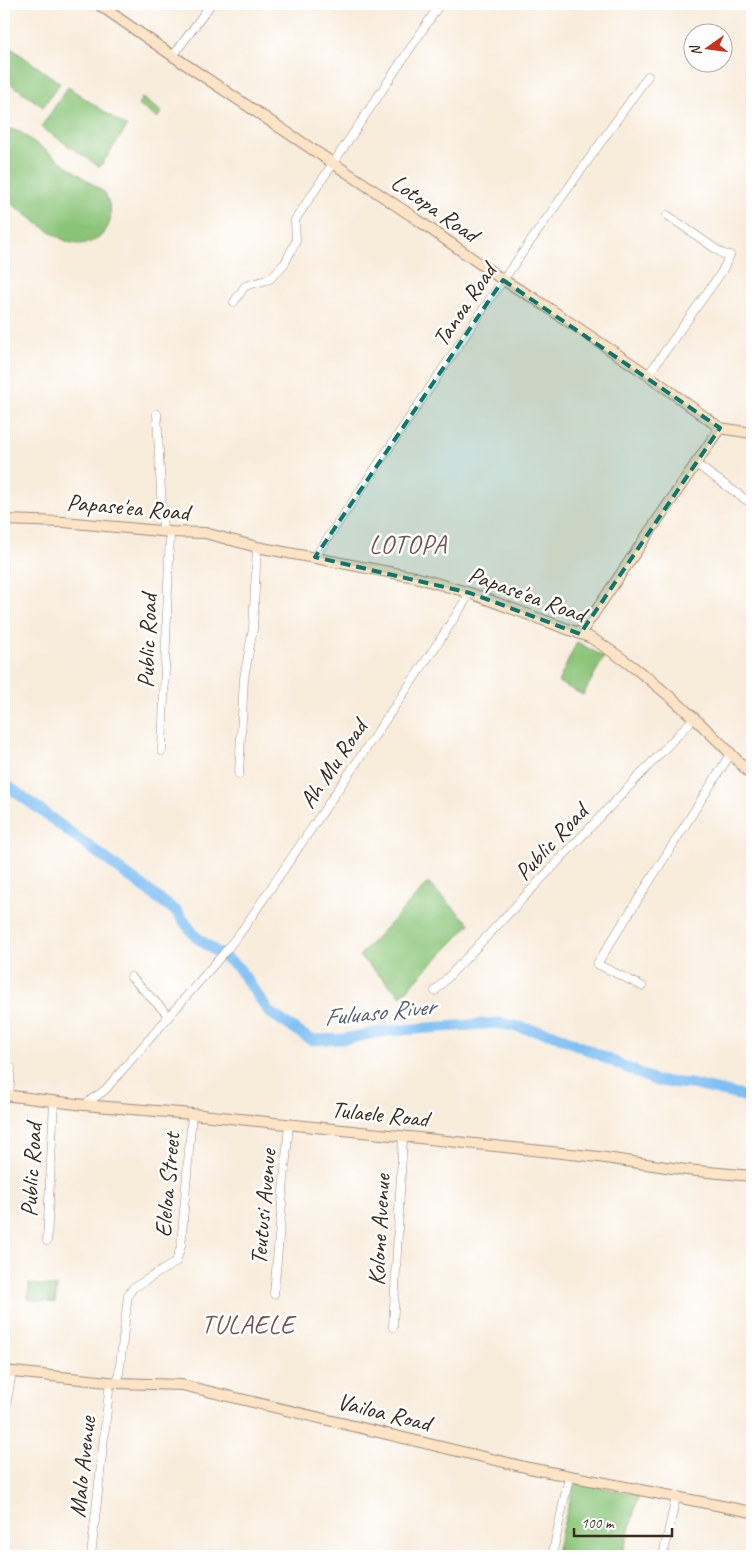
<svg xmlns="http://www.w3.org/2000/svg" width="756" height="1560" font-family="Caveat,sans-serif">
  <rect width="100%" height="100%" fill="#fff"/>
  <filter id="ink" filterUnits="userSpaceOnUse"><feTurbulence type="fractalNoise" baseFrequency=".02" numOctaves="2"/><feDisplacementMap in="SourceGraphic" scale="10" xChannelSelector="R" yChannelSelector="G"/><feConvolveMatrix kernelMatrix="1 2 1 2 8 2 1 2 1" color-interpolation-filters="sRGB"/></filter>
  <filter id="wash" filterUnits="userSpaceOnUse"><feTurbulence type="fractalNoise" baseFrequency=".0096" numOctaves="4" result="noise"/><feDisplacementMap in="SourceGraphic" scale="20" xChannelSelector="R" yChannelSelector="G"/><feGaussianBlur stdDeviation="1.12" result="paint"/><feColorMatrix in="noise" values="0 0 0 0 0 0 0 0 0 0 0 0 0 0 0 0 0 1.4 0 .05"/><feComposite in="paint" operator="in"/></filter>
  <g filter="url(#wash)">
    <rect width="100%" height="100%" fill="#f8ecdb"/>
    <g fill="#8ac478" stroke="#62774b">
      <path d="M4,43L60,83L43,107L4,79Z"/>
      <path d="M68,87L127,127L100,167L41,127Z"/>
      <path d="M142,98L162,112L157,118L138,105Z"/>
      <path d="M7,128L20,132L105,193C110,205 114,217 106,230C99,241 84,246 72,243C57,240 18,208 4,198V129Z"/>
      <path d="M577,642L604,657L583,695L558,682Z"/>
      <path d="M428,883L470,924L401,996L359,956Z"/>
      <path d="M29,1284L57,1287L55,1303L28,1299Z"/>
      <path d="M575,1482L639,1495L622,1556H555Z"/>
    </g>
    <g fill="none" stroke-linecap="round" stroke-linejoin="round">
      <path stroke="#7ebff3" stroke-width="11" d="M4,783L177,912L196,937L238,967L269,1012L311,1040L344,1039L387,1031L498,1023L553,1034L656,1081L691,1084L752,1098"/>
    </g>
  </g>
  <g filter="url(#ink)">
    <g fill="none" stroke-linecap="round" stroke-linejoin="round">
      <g stroke="#9a8b7c" stroke-width="9">
        <g id="street">
          <path d="M173,56L211,4"/>
          <path d="M234,302L245,286L270,279L285,263L296,241L295,220L440,4"/>
          <path d="M648,375L721,273L730,255L723,254L667,215"/>
          <path d="M157,414L163,531"/>
          <path d="M696,464L752,504"/>
          <path d="M315,557L503,280L648,76"/>
          <path d="M162,751L170,532"/>
          <path d="M239,774L244,678L253,629L257,547"/>
          <path d="M131,977L169,1016"/>
          <path d="M642,986L597,964L731,753"/>
          <path d="M435,991L694,718"/>
          <path d="M9,1096L11,1068"/>
          <path d="M84,1105L105,1090L224,953L243,929L442,637L470,593"/>
          <path d="M47,1241L54,1101"/>
          <path d="M274,1294L289,1124"/>
          <path d="M393,1327L403,1136"/>
          <path d="M118,1383L128,1295L133,1288L176,1262L181,1246L192,1114"/>
          <path d="M4,1417L12,1372"/>
          <path d="M91,1556L110,1382"/>
          <path d="M552,1556L569,1477"/>
          <path d="M663,1556L676,1497"/>
        </g>
      </g>
      <g stroke="#9a8b7c" stroke-width="12">
        <g id="secondary">
          <path d="M98,4L173,56L412,216L503,280L535,299L648,375L720,428L752,433"/>
          <path d="M4,520L64,522L170,532L205,533L257,547L415,577L470,593L589,637C611,649 629,664 649,679C686,709 720,741 752,776"/>
          <path d="M580,634L720,428"/>
          <path d="M4,1095L84,1105L192,1114L599,1157L686,1170L752,1176"/>
          <path d="M4,1371L118,1383L182,1385L529,1468L752,1512"/>
        </g>
      </g>
      <use href="#street" stroke="#fff" stroke-width="8"/>
      <use href="#secondary" stroke="#fee4c6" stroke-width="10"/>
    </g>
  </g>
  <path fill="#0f766e" fill-opacity="0.2" stroke="#0f766e" stroke-width="4" stroke-dasharray="10 6" stroke-linejoin="round" d="M503,280L720,428L580,634L470,593L315,557Z"/>
  <g text-anchor="middle" stroke-width="5" stroke-linejoin="round" paint-order="stroke">
    <g font-size="24" fill="#3b2a1e" stroke="#fff">
      <text transform="translate(435 208) rotate(35)" y="8">Lotopa Road</text>
      <text transform="translate(464 305) rotate(-56)" y="8">Tanoa Road</text>
      <text transform="translate(128 507) rotate(5)" y="8">Papase'ea Road</text>
      <text transform="translate(527 594) rotate(20)" y="8">Papase'ea Road</text>
      <text transform="translate(147 641) rotate(-88)" y="8">Public Road</text>
      <text transform="translate(333 764) rotate(-56)" y="8">Ah Mu Road</text>
      <text transform="translate(551 842) rotate(-47)" y="8">Public Road</text>
      <text transform="translate(380 1114) rotate(6)" y="8">Tulaele Road</text>
      <text transform="translate(31 1170) rotate(-87)" y="8">Public Road</text>
      <text transform="translate(167 1185) rotate(-85)" y="8">Eleloa Street</text>
      <text transform="translate(263 1207) rotate(-85)" y="8">Teutusi Avenue</text>
      <text transform="translate(379 1230) rotate(-87)" y="8">Kolone Avenue</text>
      <text transform="translate(384 1412) rotate(14)" y="8">Vailoa Road</text>
      <text transform="translate(82 1467) rotate(-84)" y="8">Malo Avenue</text>
    </g>
    <g font-size="25" font-style="italic" fill="#525e69" stroke="#fff">
      <text transform="translate(379 1011) rotate(-6)" y="9">Fuluaso River</text>
    </g>
    <g font-size="26" letter-spacing="1" fill="#715251" stroke="#fff">
      <text x="408" y="553">LOTOPA</text>
      <text x="248" y="1333">TULAELE</text>
    </g>
  </g>
  <rect width="756" height="1560" fill="none" stroke="#fff" stroke-width="20"/>
  <g transform="translate(708 48) rotate(256)"><circle r="24" fill="#ffffff" stroke="#b1aaa5"/>
  <path d="M0-4L9 19L0 12L-9 19Z" fill="#c8321e"/>
  <text y="-8" font-size="14" font-weight="bold" text-anchor="middle" fill="#3b2a1e">N</text>
  </g>
  <path d="M574 1528v8h98v-8" fill="none" stroke="#3b2a1e" stroke-width="2.5"/>
  <text x="581" y="1528" font-size="15" fill="#3b2a1e" stroke="#ffffff" stroke-width="4" paint-order="stroke">100 m</text>
</svg>
